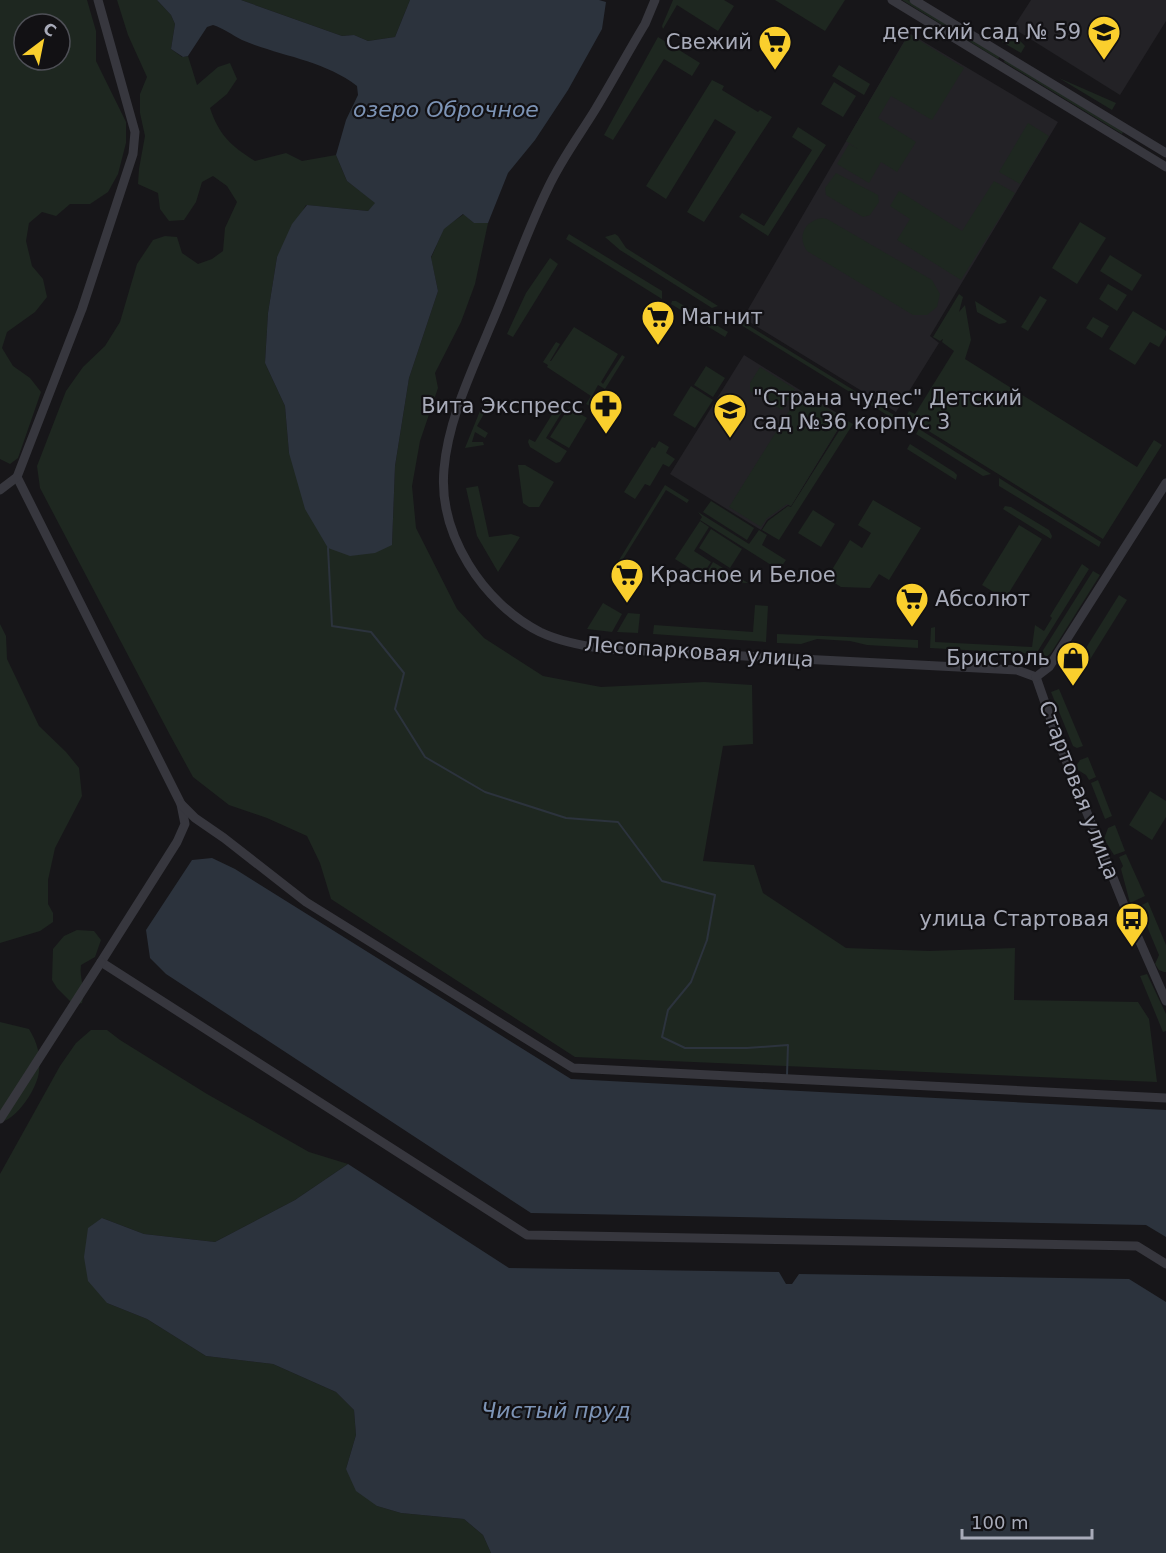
<svg xmlns="http://www.w3.org/2000/svg" width="1166" height="1553" font-family="'DejaVu Sans',sans-serif">
  <rect width="100%" height="100%" fill="#171619"/>
  <g fill="#232226">
    <path d="M1031,0H1166V21L1120,95L1013,28Z"/>
    <path d="M909,33L1058,122L930,336L939,343L896,412L743,318Z"/>
    <path d="M744,355L845,418L791,506L788,505L767,520L761,530L670,474Z"/>
  </g>
  <g fill="#1e2720" fill-rule="evenodd">
    <path d="M0,0H87L96,31V61L126,122V143L118,174L108,192L90,204H70L56,216L42,212L29,223L26,241L32,266L43,279L47,297L35,312L7,332L2,348L13,366L30,378L41,392L18,458L10,464L0,459ZM24,24H60V60H24Z"/>
    <path d="M117,0H157L171,15L175,24L171,49L182,57L188,56L197,85L218,67L230,63L237,79L227,94L210,108C219,135 231,146 255,161L286,153L302,161L336,155L347,181L376,203L368,211L306,205L277,257L268,313L265,363L285,406L289,453L392,545L395,466L409,378L438,291L431,258L444,228L464,214L474,223H488L475,284L461,322L435,373L438,388L420,441L412,486L416,528L457,609L484,638L543,676L601,687L704,682L752,685L753,744L723,746L703,861L754,865L763,893L846,948L929,951L1015,948L1014,1000L1138,1002L1149,1019L1157,1082L575,1057L331,899L320,863L307,836L267,818L229,805L193,777L170,735L40,488L37,466L66,391L83,367L105,346L120,322L137,264L153,240L165,236L177,237L182,253L198,264L212,259L223,251L225,228L237,202L227,186L213,176L202,182L196,202L184,220L169,221L160,209L158,193L138,184L139,169L145,136L140,113V94L147,77L128,35Z"/>
    <path d="M241,0H410L395,37L368,41L354,35L342,36Z"/>
    <path d="M673,0H724L734,6L718,31L677,5L663,29L662,26Z"/>
    <path d="M775,0H845L825,31Z"/>
    <path d="M902,0H908L1000,56L998,59Z"/>
    <path d="M1010,30L1025,46L1021,53L1002,42Z"/>
    <path d="M909,34L964,68L932,120L891,96L878,118L916,142L897,172L881,162L869,183L837,164L849,144L858,149L846,141Z"/>
    <path d="M658,37L700,63L692,76L664,59L613,140L604,135Z"/>
    <path d="M1005,59L1123,132L1122,134L1004,62Z"/>
    <path d="M839,65L870,84L864,95L832,76Z"/>
    <path d="M1059,78L1116,103L1112,110Z"/>
    <path d="M712,80L724,86L722,90L758,112L760,110L772,117L704,222L687,212L736,132L715,119L666,199L646,186Z"/>
    <path d="M834,82L856,96L843,117L821,104Z"/>
    <path d="M1028,123L1049,136L1020,184L999,172Z"/>
    <path d="M798,127L826,145L768,236L739,217L742,213L764,226L812,150L792,137Z"/>
    <path d="M836,173L878,195L879,202L870,215L863,217L826,195L825,188Z"/>
    <path d="M994,181L1015,193L961,280L897,240L910,219L890,206L899,191L962,231Z"/>
    <path d="M822,218L827,219L932,280L940,294L937,307L927,315H913L807,251C797,237 804,221 822,218Z"/>
    <path d="M1080,222L1106,238L1077,284L1052,268Z"/>
    <path d="M569,234L662,291V299L566,239Z"/>
    <path d="M615,234L618,236L626,248L718,306L712,308L620,250L605,237Z"/>
    <path d="M1110,255L1142,275L1132,291L1100,271Z"/>
    <path d="M550,258L558,264L513,337L507,334L526,293Z"/>
    <path d="M1108,284L1127,295L1117,311L1099,299Z"/>
    <path d="M959,294L963,297L959,312L965,305L971,340L965,359L1137,467L1154,440L1162,445L1103,539L906,417L909,411L915,414L954,351L942,342L943,339L940,341L933,337Z"/>
    <path d="M1040,296L1047,300L1028,331L1021,327Z"/>
    <path d="M672,301H676L728,332L725,337L671,304Z"/>
    <path d="M975,301L1007,321L1005,323L999,324L977,312Z"/>
    <path d="M1133,311L1166,331V335L1159,347L1150,342L1135,365L1109,349Z"/>
    <path d="M1093,317L1109,326L1102,338L1086,328Z"/>
    <path d="M743,322L894,415L892,418L741,325Z"/>
    <path d="M574,327L618,354L601,382L603,384L622,355L625,357L605,389L598,385L591,398L597,403L594,408L586,404L591,396L547,367L548,365L543,362L556,342L560,344L550,361H551Z"/>
    <path d="M706,366L725,378L713,397L694,385Z"/>
    <path d="M760,367L795,389L782,410L750,391V383Z"/>
    <path d="M691,386L713,400L695,428L673,415Z"/>
    <path d="M801,392L844,419L791,506L787,504L766,519L761,527L729,507Z"/>
    <path d="M486,396L493,398L477,426L488,433L485,438L475,432L472,442H483L484,445L465,448Z"/>
    <path d="M561,400L567,404L546,438L567,451L560,462L556,463L530,447L528,442L529,439L535,442Z"/>
    <path d="M569,407L587,418L569,448L550,437Z"/>
    <path d="M846,420L853,424L779,540L762,530L768,521L788,506L791,507Z"/>
    <path d="M919,429L991,474L983,476L916,434Z"/>
    <path d="M659,441L669,447L666,453L675,459L669,467L663,464L650,486L645,484L635,499L624,492L652,447L655,448Z"/>
    <path d="M910,444L954,472L957,475L956,480L907,449Z"/>
    <path d="M518,465H525L554,482L539,507H529L523,503Z"/>
    <path d="M999,478L1101,542L1099,547L999,486Z"/>
    <path d="M665,485L689,500L687,503L666,490L615,572L613,570Z"/>
    <path d="M478,486L489,537L511,534L520,537L498,572L477,536L466,488Z"/>
    <path d="M873,500L921,528L889,580L879,574L870,588L841,587L827,578L850,540L862,548L871,533L858,525Z"/>
    <path d="M711,501L754,528L747,540L703,512Z"/>
    <path d="M1005,506L1011,507L1049,530L1052,536L1051,539L1003,509Z"/>
    <path d="M813,510L835,524L821,547L798,533Z"/>
    <path d="M698,512L749,544L759,530L767,535L762,545L786,560L779,570L700,520L702,517Z"/>
    <path d="M700,521L709,527L694,551L711,562L702,576L675,559Z"/>
    <path d="M1019,525L1042,539L1005,599L982,585Z"/>
    <path d="M711,529L742,549L730,568L699,548Z"/>
    <path d="M713,562L748,583L702,581Z"/>
    <path d="M1082,564L1089,569L1036,654L930,648L931,628L935,627V642L1032,647L1035,625L1044,631L1052,618L1050,616Z"/>
    <path d="M1093,571L1100,575L1051,653L1046,657L1042,652Z"/>
    <path d="M1119,595L1127,600L1084,669L1076,664Z"/>
    <path d="M603,603L622,614L612,632L587,629Z"/>
    <path d="M755,605L768,606L766,642L653,634L654,625L753,632Z"/>
    <path d="M628,613L640,614L638,633L617,632Z"/>
    <path d="M0,624L6,636L7,659L39,726L66,752L79,768L82,796L55,848L48,880V904L53,913V922L40,931L0,943Z"/>
    <path d="M777,634L918,640V648L867,645L850,641L817,639L801,644L777,643Z"/>
    <path d="M1059,689L1083,746L1077,748L1073,746L1051,692Z"/>
    <path d="M1088,757L1096,777L1089,780L1086,775L1078,770L1076,766L1080,760Z"/>
    <path d="M1098,780L1112,816L1105,819L1091,783Z"/>
    <path d="M1150,791L1166,801V817L1152,840L1129,825Z"/>
    <path d="M1115,825L1125,851L1114,855L1104,839L1108,828Z"/>
    <path d="M1126,854L1145,896L1130,903L1121,869L1123,866L1119,857Z"/>
    <path d="M1148,902L1166,945V972H1164L1159,970L1155,964L1159,955L1146,924L1136,919L1132,910Z"/>
    <path d="M77,930L94,931L101,940L95,957L81,965C79,978 86,989 82,1003L74,1005L57,988L52,980L53,949L64,936Z"/>
    <path d="M1147,974L1166,1014V1031L1163,1032L1140,976Z"/>
    <path d="M0,1022L29,1029C37,1042 41,1055 39,1071C38,1087 17,1120 0,1122Z"/>
    <path d="M91,1030H107L120,1040L207,1094L309,1152L348,1164L295,1200L215,1242L144,1234L102,1218L107,1303L147,1319L206,1356L273,1364L336,1392L354,1410L356,1435L346,1469L377,1506L401,1513L464,1519L483,1535L491,1553H0V1174L60,1066L76,1043Z"/>
  </g>
  <g fill="#2c333d">
    <path d="M157,0H241L342,36L354,35L368,41L395,37L410,0H599L606,2L602,29L568,90L535,140L508,173L488,223H474L463,214L444,229L431,257L438,291L409,378L395,466L392,545L375,553L350,556L328,548L305,509L289,453L285,406L265,363L268,313L277,257L292,224L307,205L368,211L375,203L347,181L336,155L346,120L358,95L357,86C324,60 279,56 242,40C232,35 223,28 213,25L207,27L188,56L183,57L171,49L175,24L171,15Z"/>
    <path d="M212,858L235,869L571,1079L1166,1110V1237L1146,1225L531,1213L166,974L150,958L146,930L192,860Z"/>
    <path d="M348,1164L509,1268L779,1272L786,1284H792L799,1274L1129,1279L1166,1302V1553H491L483,1535L464,1519L401,1513L377,1506L356,1491L346,1469L356,1435L354,1410L336,1392L273,1364L206,1356L147,1319L107,1303L88,1281L84,1257L88,1228L102,1218L144,1234L215,1242L295,1200Z"/>
  </g>
  <g fill="none" stroke-linecap="round" stroke-linejoin="round">
    <path stroke="#2c333d" stroke-width="2" d="M328,548L332,626L371,632L404,673L395,709L425,757L485,792L566,818L618,822L662,881L715,895L707,940L691,982L668,1010L662,1037L685,1048H747L788,1045L787,1075"/>
    <g stroke="#37373e" stroke-width="9">
      <path d="M655,0L645,24C628,52 612,82 595,110C579,136 561,160 548,188C526,233 510,281 490,327C472,371 448,420 444,469C438,534 483,603 540,632C561,642 583,646 606,649L1017,670L1036,677"/>
      <path d="M892,0L1166,167"/>
      <path d="M914,0L1166,153"/>
      <path d="M17,477L181,804L185,824L177,842L101,962L527,1235L1137,1246L1166,1264"/>
      <path d="M0,490L17,477L82,309L133,154L135,132L98,0"/>
      <path d="M1036,677L1059,743L1126,910L1166,1001"/>
      <path d="M1036,677L1049,667L1166,483"/>
      <path d="M181,804L195,818L224,838L306,902L573,1068L1166,1098"/>
      <path d="M0,1119L101,962"/>
    </g>
  </g>
  <defs>
    <g id="school-pin" transform="scale(1.725)"><path d="M0 17L-7.5 6A9.5 9.5 0 1 1 7.5 6Z" fill="#facf2d" stroke="#121114"/><path d="M0-5L7-2L0 1L-7-2ZM-4 1L0 2.5L4 1V4Q0 6-4 4Z" fill="#111"/></g>
    <g id="supermarket-pin" transform="scale(1.725)"><path d="M0 17L-7.5 6A9.5 9.5 0 1 1 7.5 6Z" fill="#facf2d" stroke="#121114"/><path d="M-6-5.5h2.5l.6 2H6L4.5 2H-2.5L-4.4-4H-6ZM-1.5 3.2a1.3 1.3 0 1 0 .1 0ZM3 3.2a1.3 1.3 0 1 0 .1 0Z" fill="#111"/></g>
    <g id="pharmacy-pin" transform="scale(1.725)"><path d="M0 17L-7.5 6A9.5 9.5 0 1 1 7.5 6Z" fill="#facf2d" stroke="#121114"/><path d="M-2-6h4v4h4v4h-4v4h-4v-4h-4v-4h4Z" fill="#111"/></g>
    <g id="shop-pin" transform="scale(1.725)"><path d="M0 17L-7.5 6A9.5 9.5 0 1 1 7.5 6Z" fill="#facf2d" stroke="#121114"/><path d="M-5-2.5h2.3a2.7 3.5 0 0 1 5.4 0H5L5.5 6h-11ZM-1.5-2.5h3a1.5 2.3 0 0 0-3 0Z" fill="#111"/></g>
    <g id="bus-pin" transform="scale(1.725)"><path d="M0 17L-7.5 6A9.5 9.5 0 1 1 7.5 6Z" fill="#facf2d" stroke="#121114"/><path d="M-5-6H5V4H4V6H2V4H-2V6H-4V4H-5ZM-3.5-4V0h7V-4ZM-3.5 1.2v1.5H-2V1.2ZM2 1.2v1.5H3.5V1.2Z" fill="#111"/></g>
  </defs>
  <g fill-rule="evenodd">
    <use href="#school-pin" x="1104" y="32"/>
    <use href="#supermarket-pin" x="775" y="42"/>
    <use href="#supermarket-pin" x="658" y="317"/>
    <use href="#pharmacy-pin" x="606" y="406"/>
    <use href="#school-pin" x="730" y="410"/>
    <use href="#supermarket-pin" x="627" y="575"/>
    <use href="#supermarket-pin" x="912" y="599"/>
    <use href="#shop-pin" x="1073" y="658"/>
    <use href="#bus-pin" x="1132" y="919"/>
  </g>
  <g text-anchor="middle" stroke-width="4.5" stroke-linejoin="round" paint-order="stroke">
    <g font-size="21" fill="#a8abb9" stroke="#121114" text-anchor="end">
      <text x="1081" y="39">детский сад № 59</text>
      <text x="752" y="49">Свежий</text>
      <text x="681" y="324" text-anchor="start">Магнит</text>
      <text x="753" y="405" text-anchor="start">"Страна чудес" Детский<tspan x="753" dy="24">сад №36 корпус 3</tspan></text>
      <text x="583" y="413">Вита Экспресс</text>
      <text x="650" y="582" text-anchor="start">Красное и Белое</text>
      <text x="935" y="606" text-anchor="start">Абсолют</text>
      <text x="1050" y="665">Бристоль</text>
      <text x="1109" y="926">улица Стартовая</text>
    </g>
    <g font-size="21" fill="#a8abb9" stroke="#121114">
      <text transform="translate(699 652) rotate(4)" y="7">Лесопарковая улица</text>
      <text transform="translate(1079 790) rotate(69)" y="7">Стартовая улица</text>
    </g>
    <g font-size="22" font-style="italic" fill="#7d94b6" stroke="#121114">
      <text x="446" y="117">озеро Оброчное</text>
      <text x="556" y="1418">Чистый пруд</text>
    </g>
  </g>
  <g transform="translate(42 42) rotate(32)"><circle r="28" fill="#121114" stroke="#4e4f56" stroke-width="1.5"/>
  <path d="M0-4.5L10 22L0 15L-10 22Z" fill="#facf2d"/>
  <text y="-9" font-size="16" font-weight="bold" text-anchor="middle" fill="#a8abb9">С</text>
  </g>
  <path d="M962 1529v9h130v-9" fill="none" stroke="#a8abb9" stroke-width="3"/>
  <text x="971" y="1529" font-size="18" fill="#a8abb9" stroke="#121114" stroke-width="4.5" paint-order="stroke">100 m</text>
</svg>
